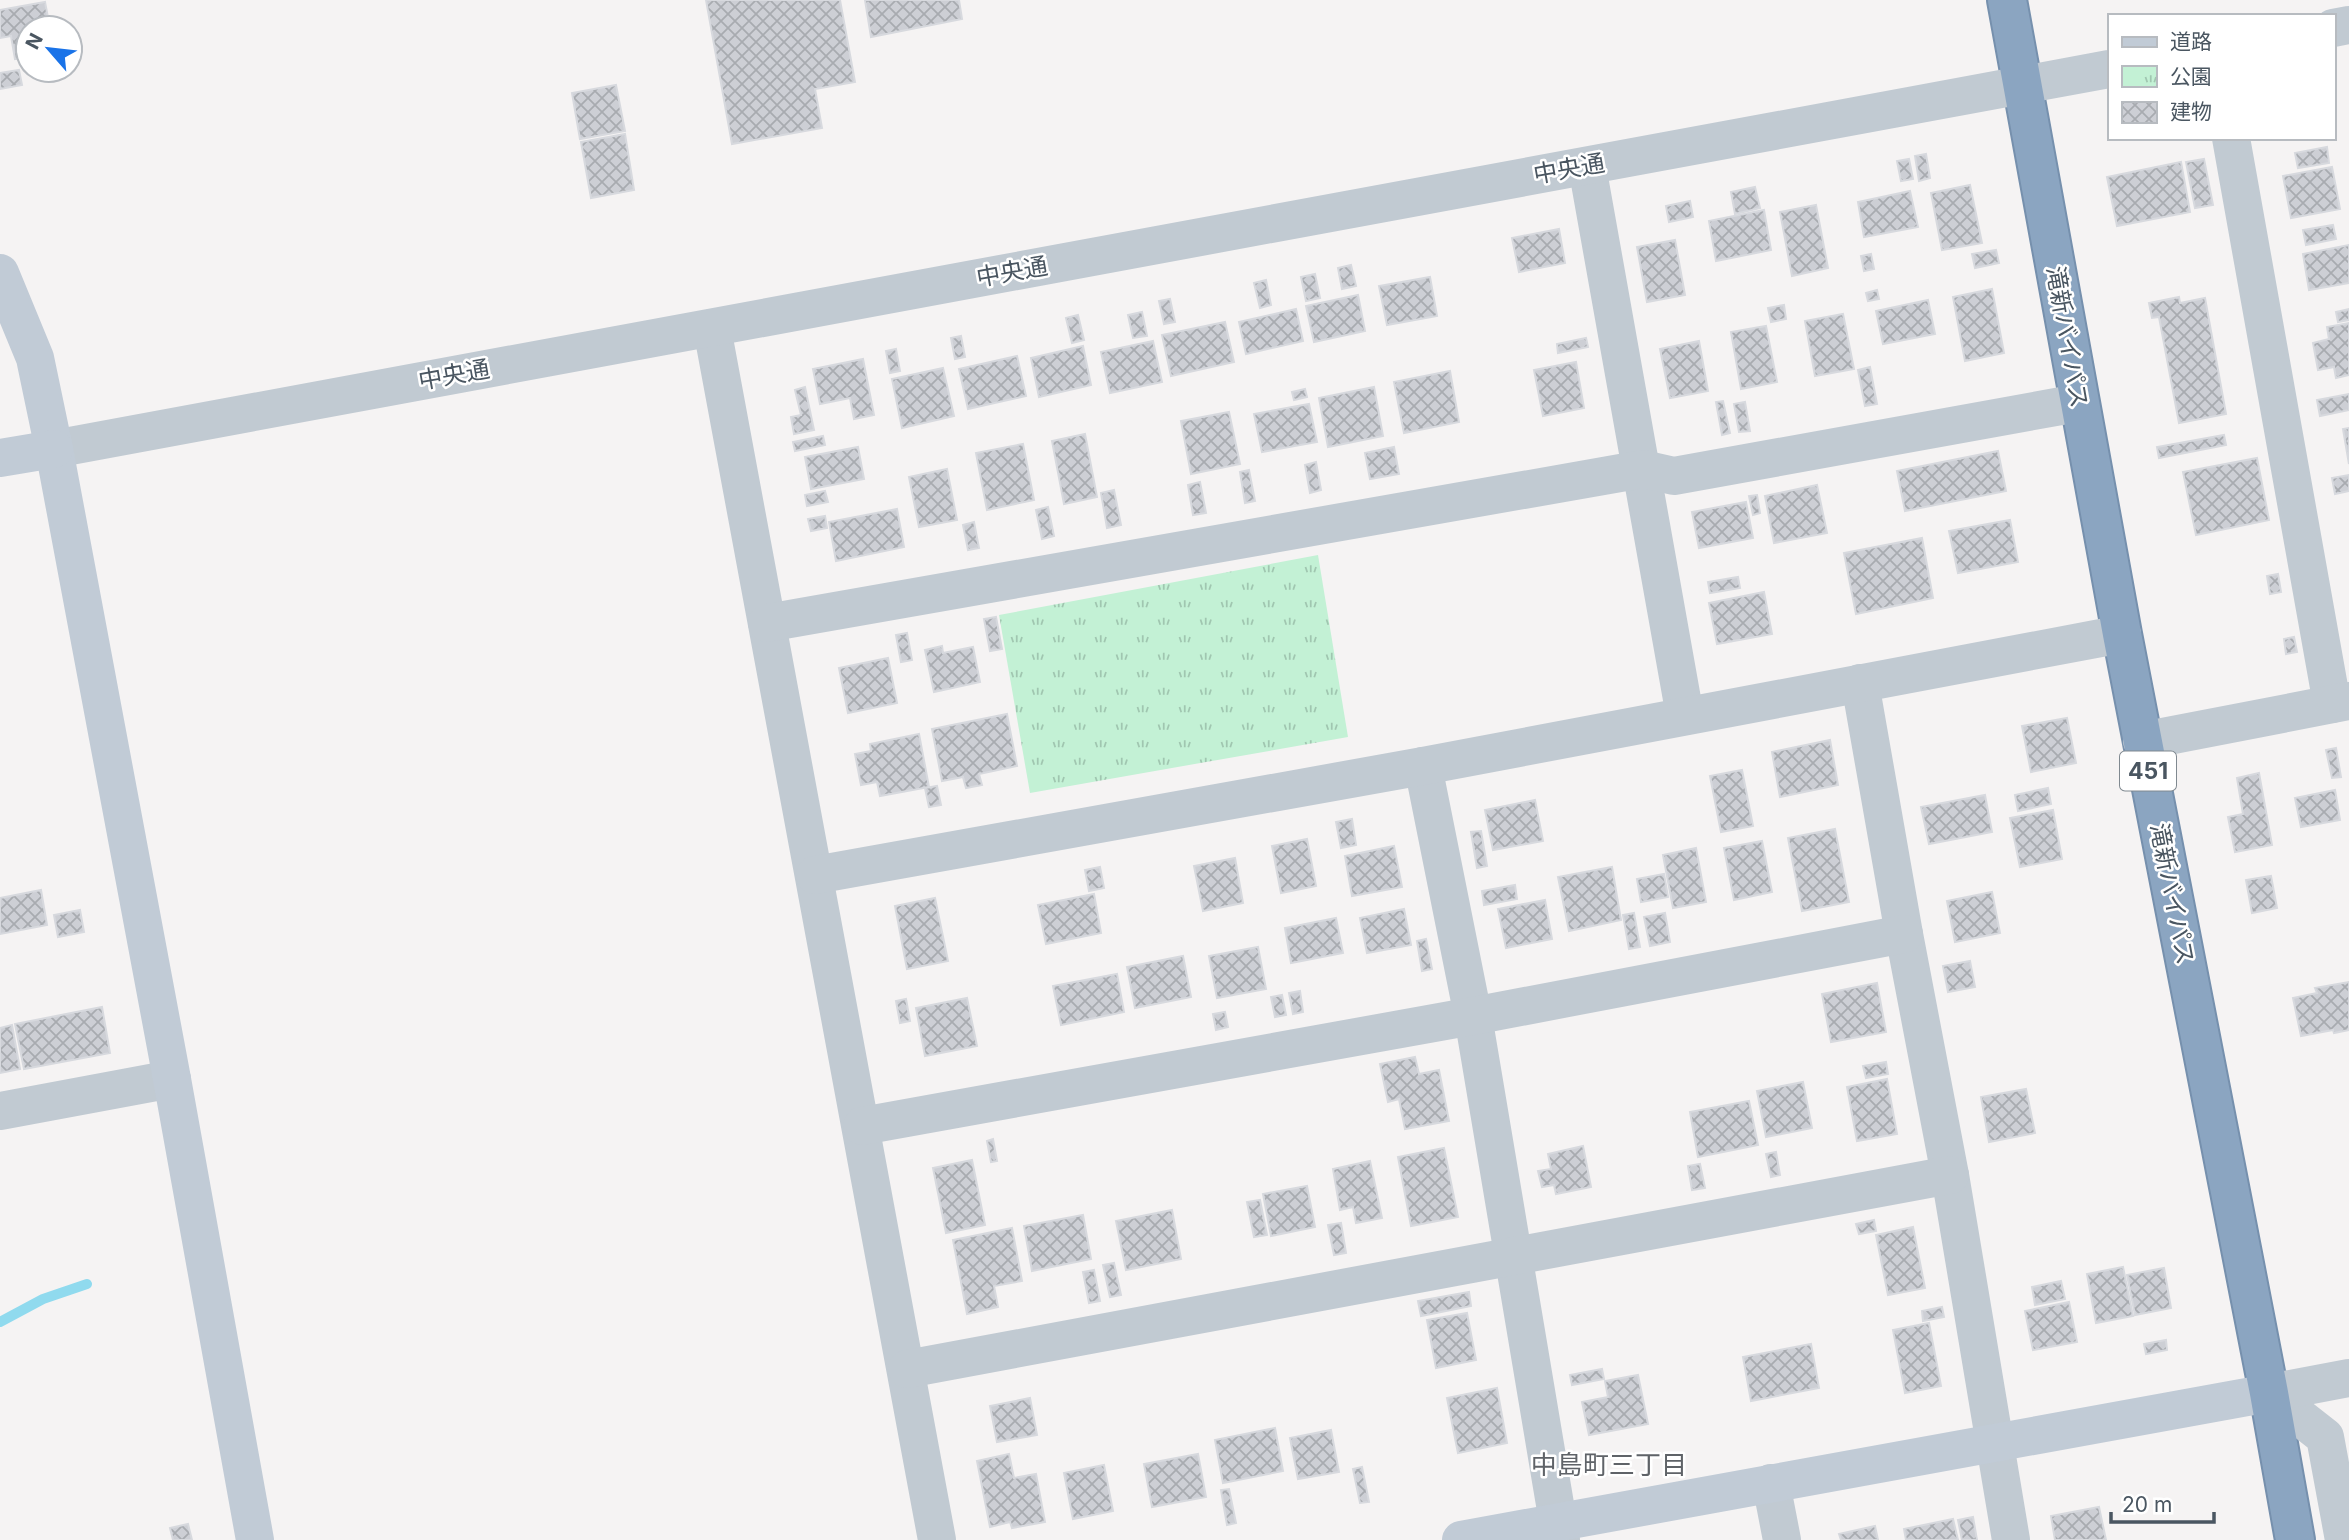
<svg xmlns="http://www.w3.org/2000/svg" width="2349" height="1540" font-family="Inter,'Noto Sans JP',sans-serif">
  <defs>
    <pattern id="park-tufts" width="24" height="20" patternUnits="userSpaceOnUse" patternTransform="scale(1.75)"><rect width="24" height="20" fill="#c3f1d5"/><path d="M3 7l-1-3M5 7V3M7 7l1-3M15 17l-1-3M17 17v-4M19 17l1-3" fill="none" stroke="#a0c6b0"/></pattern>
    <pattern id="building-cross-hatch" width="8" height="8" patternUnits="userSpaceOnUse" patternTransform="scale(1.75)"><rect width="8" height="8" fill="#cdcfd5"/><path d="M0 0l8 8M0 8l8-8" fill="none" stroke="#a8abb0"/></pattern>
  </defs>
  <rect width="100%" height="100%" fill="#f5f3f3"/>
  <path fill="url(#park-tufts)" d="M1318,555L1348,737L1030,793L999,615Z"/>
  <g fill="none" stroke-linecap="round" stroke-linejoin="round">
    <path stroke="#90daee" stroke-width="10" d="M0,1322L43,1299L87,1284"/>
  </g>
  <g fill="url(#building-cross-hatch)" stroke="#d7d9de" stroke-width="2">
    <path d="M706,0H840L855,82L815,89L822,128L732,144Z"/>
    <path d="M865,0H959L962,19L871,37Z"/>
    <path d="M45,2L50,28H28V57L15,59L11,36L0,38V10Z"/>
    <path d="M19,70L22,85L0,89V73Z"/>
    <path d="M616,85L625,131L580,139L572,93Z"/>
    <path d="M625,134L634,190L591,198L581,142Z"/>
    <path d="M2327,147L2329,163L2298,168L2295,153Z"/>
    <path d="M1926,154L1930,178L1919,181L1915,156Z"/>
    <path d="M1909,159L1913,179L1901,181L1897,161Z"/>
    <path d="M2204,159L2213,205L2195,208L2186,162Z"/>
    <path d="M2181,162L2190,212L2117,226L2107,177Z"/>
    <path d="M2332,167L2340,209L2291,218L2283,176Z"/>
    <path d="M1970,185L1982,243L1942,250L1931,193Z"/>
    <path d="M1755,187L1760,208L1735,214L1731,192Z"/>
    <path d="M1910,191L1918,227L1864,237L1858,202Z"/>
    <path d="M1690,201L1693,217L1669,222L1666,206Z"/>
    <path d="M1816,205L1828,268L1792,276L1780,212Z"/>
    <path d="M1764,210L1771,250L1716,261L1709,221Z"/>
    <path d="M2333,225L2336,239L2306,245L2303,230Z"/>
    <path d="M1559,229L1565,263L1519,272L1512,238Z"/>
    <path d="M1675,240L1685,295L1647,302L1637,247Z"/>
    <path d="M2349,245V283L2309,290L2303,254Z"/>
    <path d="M1996,250L1999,263L1975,268L1972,254Z"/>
    <path d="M1871,254L1874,269L1864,271L1861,256Z"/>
    <path d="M1351,265L1356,286L1342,289L1338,268Z"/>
    <path d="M1315,274L1320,298L1306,301L1301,277Z"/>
    <path d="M1430,277L1437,316L1387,325L1379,286Z"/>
    <path d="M1266,280L1271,305L1260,308L1254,283Z"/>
    <path d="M1992,289L2004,353L1965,361L1953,297Z"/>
    <path d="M1877,290L1879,299L1868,301L1866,293Z"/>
    <path d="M1358,295L1365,331L1314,342L1306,306Z"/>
    <path d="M2179,297L2180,303L2205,298L2226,414L2179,423L2159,317L2152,318L2149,303Z"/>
    <path d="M1170,299L1175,322L1164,324L1159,301Z"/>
    <path d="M1928,300L1935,334L1883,344L1876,311Z"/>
    <path d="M1784,305L1786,319L1771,322L1768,308Z"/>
    <path d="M1296,309L1303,341L1246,354L1239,322Z"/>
    <path d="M2349,309V320L2338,322L2336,312Z"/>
    <path d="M1142,312L1147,336L1133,338L1128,315Z"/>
    <path d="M1843,314L1854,369L1815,376L1805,321Z"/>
    <path d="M1078,315L1084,340L1072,343L1066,318Z"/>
    <path d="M1225,322L1234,362L1171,376L1162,335Z"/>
    <path d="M2349,323V375L2336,378L2334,367L2318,370L2313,343L2329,339L2327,327Z"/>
    <path d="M1766,326L1777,382L1741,389L1731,332Z"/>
    <path d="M961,336L965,357L955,359L951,338Z"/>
    <path d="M1586,338L1588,347L1558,353L1557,344Z"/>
    <path d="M1153,341L1162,382L1110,393L1101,352Z"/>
    <path d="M1699,341L1708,391L1670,398L1660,349Z"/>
    <path d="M1083,346L1091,385L1039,397L1031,358Z"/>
    <path d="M896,349L900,371L890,373L886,351Z"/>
    <path d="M1017,356L1026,396L968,409L959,369Z"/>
    <path d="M863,359L874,415L854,419L850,398L820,404L813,369Z"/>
    <path d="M1576,362L1584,408L1543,416L1534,370Z"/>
    <path d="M1870,367L1877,404L1865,406L1858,370Z"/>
    <path d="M943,368L954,416L902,428L892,379Z"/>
    <path d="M1450,371L1459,422L1404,433L1394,382Z"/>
    <path d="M805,387L814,430L794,434L791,417L801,415L795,390Z"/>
    <path d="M1374,387L1383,436L1328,447L1319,398Z"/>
    <path d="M1305,389L1307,397L1294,400L1292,392Z"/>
    <path d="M2349,394V410L2320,416L2317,400Z"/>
    <path d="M1723,401L1730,433L1722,435L1716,402Z"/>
    <path d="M1745,402L1750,431L1739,432L1734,404Z"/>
    <path d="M1309,404L1317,442L1262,452L1254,414Z"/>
    <path d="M1229,412L1240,464L1191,474L1181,421Z"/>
    <path d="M2349,428V464L2343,429Z"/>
    <path d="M1085,434L1097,497L1064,504L1052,441Z"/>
    <path d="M2224,435L2226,445L2159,458L2157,447Z"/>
    <path d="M823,436L825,445L795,451L793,442Z"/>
    <path d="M1023,444L1034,500L987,510L976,453Z"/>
    <path d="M858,447L864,479L811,489L805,457Z"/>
    <path d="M1394,447L1399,474L1370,479L1365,453Z"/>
    <path d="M1998,451L2006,491L1905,511L1897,471Z"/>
    <path d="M2257,458L2269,520L2196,535L2183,472Z"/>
    <path d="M1316,462L1321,490L1310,493L1305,465Z"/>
    <path d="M947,469L957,520L919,527L909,477Z"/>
    <path d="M1249,470L1255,501L1245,503L1240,472Z"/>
    <path d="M2349,475V491L2335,494L2332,478Z"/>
    <path d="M1200,482L1206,513L1193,515L1188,485Z"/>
    <path d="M1817,485L1827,533L1774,543L1765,496Z"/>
    <path d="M1114,490L1121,525L1107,528L1101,493Z"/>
    <path d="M825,491L828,502L807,506L805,495Z"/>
    <path d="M1757,495L1760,513L1753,515L1749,496Z"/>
    <path d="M1746,502L1753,538L1699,548L1692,512Z"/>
    <path d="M1048,507L1054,536L1042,539L1036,510Z"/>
    <path d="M897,509L904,547L836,561L829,522Z"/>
    <path d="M825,516L827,528L811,531L808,519Z"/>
    <path d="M2010,520L2018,562L1958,573L1949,531Z"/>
    <path d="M974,522L979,548L968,550L963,525Z"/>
    <path d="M1922,538L1933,598L1856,614L1844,553Z"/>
    <path d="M2278,574L2281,592L2270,594L2267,576Z"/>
    <path d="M1738,577L1740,588L1710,593L1708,582Z"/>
    <path d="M1764,592L1772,634L1717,644L1709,603Z"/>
    <path d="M996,617L1002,649L990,651L984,619Z"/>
    <path d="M907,633L912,660L901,662L896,635Z"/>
    <path d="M2294,637L2297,652L2286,654L2284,639Z"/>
    <path d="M942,646L943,653L973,647L980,682L934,692L925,650Z"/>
    <path d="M888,658L897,703L848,713L839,668Z"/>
    <path d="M1007,714L1017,766L979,774L982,785L966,788L963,777L942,781L932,729Z"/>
    <path d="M2067,718L2076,763L2031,772L2022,726Z"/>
    <path d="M919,734L929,787L880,796L877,782L861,785L855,754L871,751L870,744Z"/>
    <path d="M1830,740L1838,785L1780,797L1772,752Z"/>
    <path d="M2336,748L2341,777L2332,778L2326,750Z"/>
    <path d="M1742,770L1753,826L1721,832L1710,776Z"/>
    <path d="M2259,773L2272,845L2235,852L2228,817L2243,814L2237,778Z"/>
    <path d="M937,786L941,805L929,807L925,788Z"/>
    <path d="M2048,788L2051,804L2018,811L2015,795Z"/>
    <path d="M2335,790L2340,820L2301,827L2295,798Z"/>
    <path d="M1985,795L1992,832L1929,844L1921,807Z"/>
    <path d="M1535,800L1543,841L1493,850L1485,810Z"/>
    <path d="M2053,810L2062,859L2020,867L2010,818Z"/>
    <path d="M1352,819L1356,845L1341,848L1336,822Z"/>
    <path d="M1835,829L1849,902L1802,911L1788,838Z"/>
    <path d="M1481,831L1487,866L1477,868L1471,832Z"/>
    <path d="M1307,839L1316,886L1281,893L1272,846Z"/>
    <path d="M1762,841L1772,892L1734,900L1724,848Z"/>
    <path d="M1394,846L1402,887L1352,896L1345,856Z"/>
    <path d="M1696,848L1706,902L1673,908L1663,855Z"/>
    <path d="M1235,858L1243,903L1203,911L1194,866Z"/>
    <path d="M1100,867L1104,888L1089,891L1085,870Z"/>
    <path d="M1612,867L1621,920L1569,931L1558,877Z"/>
    <path d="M1664,874L1668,897L1641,902L1637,879Z"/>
    <path d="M2271,876L2277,908L2252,913L2246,880Z"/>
    <path d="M1515,885L1517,899L1484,905L1482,891Z"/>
    <path d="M41,890L47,925L0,934V898Z"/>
    <path d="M1992,892L2000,933L1955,942L1947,901Z"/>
    <path d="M1094,894L1101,933L1046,944L1038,905Z"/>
    <path d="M935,898L948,961L907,969L895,906Z"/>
    <path d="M1545,900L1552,939L1506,948L1498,909Z"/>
    <path d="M1404,909L1411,945L1367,953L1360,918Z"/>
    <path d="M80,910L84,932L58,937L54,915Z"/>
    <path d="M1634,913L1640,947L1629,949L1623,915Z"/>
    <path d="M1665,913L1670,942L1650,946L1644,917Z"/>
    <path d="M1336,918L1343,953L1291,963L1285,928Z"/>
    <path d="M1426,939L1432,969L1422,971L1417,941Z"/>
    <path d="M1258,947L1266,989L1217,998L1209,956Z"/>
    <path d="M1183,956L1191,997L1135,1008L1127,967Z"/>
    <path d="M1970,961L1975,987L1948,992L1943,966Z"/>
    <path d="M1117,974L1124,1012L1061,1025L1053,986Z"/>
    <path d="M2349,982V1030L2334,1033L2333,1030L2301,1036L2293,998L2317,993L2315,988Z"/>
    <path d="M1877,983L1886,1032L1831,1042L1822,994Z"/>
    <path d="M1300,991L1303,1012L1293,1014L1289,993Z"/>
    <path d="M1282,995L1286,1015L1275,1017L1271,997Z"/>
    <path d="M967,998L977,1046L925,1056L916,1008Z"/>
    <path d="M906,999L910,1021L900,1023L896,1001Z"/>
    <path d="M102,1007L110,1053L24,1069L15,1024Z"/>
    <path d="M1225,1012L1228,1027L1216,1030L1213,1014Z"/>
    <path d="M12,1025L20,1069L0,1073V1028Z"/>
    <path d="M1415,1057L1419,1074L1439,1070L1449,1121L1405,1129L1399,1099L1388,1102L1380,1064Z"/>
    <path d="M1886,1062L1888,1074L1866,1078L1863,1066Z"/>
    <path d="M1887,1079L1897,1134L1857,1141L1847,1087Z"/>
    <path d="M1803,1082L1812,1128L1766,1137L1757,1091Z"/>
    <path d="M2026,1089L2035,1133L1989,1142L1981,1097Z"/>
    <path d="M1749,1101L1758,1145L1698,1157L1690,1112Z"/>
    <path d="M993,1139L997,1161L991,1162L987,1141Z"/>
    <path d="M1583,1146L1591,1187L1556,1194L1554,1185L1542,1187L1538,1171L1551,1169L1548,1154Z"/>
    <path d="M1444,1148L1458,1217L1411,1226L1398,1157Z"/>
    <path d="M1776,1152L1780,1175L1771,1177L1766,1154Z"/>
    <path d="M972,1160L985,1225L946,1233L933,1168Z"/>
    <path d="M1370,1161L1382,1218L1356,1223L1353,1207L1340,1210L1333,1169Z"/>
    <path d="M1700,1164L1705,1188L1692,1190L1688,1166Z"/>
    <path d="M1307,1186L1315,1227L1271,1236L1263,1194Z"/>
    <path d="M1260,1200L1267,1235L1254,1237L1247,1202Z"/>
    <path d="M1172,1210L1181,1259L1126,1270L1116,1221Z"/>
    <path d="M1083,1215L1091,1259L1032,1271L1024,1226Z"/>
    <path d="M1874,1220L1876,1231L1859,1234L1856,1224Z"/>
    <path d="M1341,1223L1346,1253L1334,1255L1328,1225Z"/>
    <path d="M1913,1227L1925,1288L1888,1295L1876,1235Z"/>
    <path d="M1012,1228L1022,1281L994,1286L998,1307L967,1314L953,1240Z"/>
    <path d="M1114,1263L1121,1295L1110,1297L1103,1265Z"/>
    <path d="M2123,1267L2133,1316L2096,1323L2087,1274Z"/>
    <path d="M2164,1268L2171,1308L2135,1315L2127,1275Z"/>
    <path d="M1094,1270L1100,1301L1089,1303L1083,1272Z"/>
    <path d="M2061,1281L2065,1299L2035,1305L2032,1287Z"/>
    <path d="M1469,1292L1471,1306L1421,1316L1418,1301Z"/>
    <path d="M2069,1302L2077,1342L2033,1350L2025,1311Z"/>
    <path d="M1942,1307L1944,1317L1923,1321L1922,1311Z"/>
    <path d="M1467,1313L1476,1360L1436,1368L1427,1320Z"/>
    <path d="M1929,1323L1941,1386L1905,1393L1893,1330Z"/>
    <path d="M2166,1340L2167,1350L2146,1354L2144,1344Z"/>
    <path d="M1811,1344L1819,1388L1751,1401L1743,1357Z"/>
    <path d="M1602,1369L1604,1379L1572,1385L1570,1375Z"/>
    <path d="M1638,1375L1648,1424L1589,1435L1582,1402L1608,1397L1605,1381Z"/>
    <path d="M1497,1388L1507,1443L1458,1453L1447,1398Z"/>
    <path d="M1030,1398L1037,1435L997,1442L990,1406Z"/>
    <path d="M1275,1428L1283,1471L1223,1483L1215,1440Z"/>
    <path d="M1331,1430L1339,1472L1298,1479L1290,1438Z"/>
    <path d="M1009,1454L1014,1478L1036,1474L1045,1522L1012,1528L1010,1522L990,1527L977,1461Z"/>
    <path d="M1198,1454L1206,1497L1152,1507L1144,1464Z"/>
    <path d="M1104,1465L1113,1511L1073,1519L1064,1473Z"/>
    <path d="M1362,1467L1369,1502L1360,1503L1353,1469Z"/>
    <path d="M1229,1489L1236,1523L1227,1525L1221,1490Z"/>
    <path d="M2099,1507L2106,1540H2055L2051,1516Z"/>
    <path d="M1973,1517L1977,1540H1962L1958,1520Z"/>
    <path d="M1953,1519L1958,1540H1906L1904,1529Z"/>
    <path d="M188,1524L192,1540H173L170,1528Z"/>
    <path d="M1875,1526L1878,1540H1841L1839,1534Z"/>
  </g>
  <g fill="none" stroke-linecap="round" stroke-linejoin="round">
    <g stroke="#7690ad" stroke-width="42">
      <path id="highway" d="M2007,0L2122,634L2269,1393L2295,1540"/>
    </g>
    <g stroke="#c1cad2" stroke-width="38">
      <path d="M2333,28L2349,25"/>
      <path d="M2231,138L2332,704"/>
      <path d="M1587,166L1685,716"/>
      <path d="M712,328L937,1540"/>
      <path d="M54,449L2109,69"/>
      <path d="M767,623L1643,469L1674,476L2078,403"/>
      <path d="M1860,683L1904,934L1950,1175L2011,1540"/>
      <path d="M2142,741L2349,701"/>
      <path d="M1423,766L1473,1016L1561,1540"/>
      <path d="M815,875L1423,766L2122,634"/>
      <path d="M0,1111L172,1079"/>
      <path d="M862,1126L1473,1016L1904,934"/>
      <path d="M907,1369L1950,1175"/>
      <path d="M2269,1393L2325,1437L2344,1540"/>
      <path d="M2269,1393L2349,1378"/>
      <path d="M1771,1483L1782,1540"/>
    </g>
    <g stroke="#c1cbd6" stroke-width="38">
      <path d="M0,273L35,358L54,449L172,1079L255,1540"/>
      <path d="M0,458L54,449"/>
      <path d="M1461,1540L2269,1393"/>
    </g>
    <use href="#highway" stroke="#8ba5c1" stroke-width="38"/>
  </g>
  <g text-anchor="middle" stroke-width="5" stroke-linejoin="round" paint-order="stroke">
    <rect fill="#fff" stroke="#808990" stroke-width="2" x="2120" y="751.5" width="56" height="39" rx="5"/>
    <g font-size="23" font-weight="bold" fill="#4a5661">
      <text x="2148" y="779">451</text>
    </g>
    <g font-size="24" fill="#4a5661" stroke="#fff">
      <text transform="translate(1569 169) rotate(-10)" y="8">中央通</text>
      <text transform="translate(1012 272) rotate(-10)" y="8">中央通</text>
      <text transform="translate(2067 337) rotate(80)" y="8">滝新バイパス</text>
      <text transform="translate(454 375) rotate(-10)" y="8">中央通</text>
      <text transform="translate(2172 894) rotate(79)" y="8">滝新バイパス</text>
    </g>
    <g font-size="26" fill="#5f6368" stroke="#fff">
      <text x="1609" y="1474">中島町三丁目</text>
    </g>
  </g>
  <rect x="2108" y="14" width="228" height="126" fill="#ffffff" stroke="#b7bbc0" stroke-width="2"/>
  <rect x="2122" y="37" width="35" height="10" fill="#c1cbd6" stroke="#b7bbc0" stroke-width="2"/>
  <text x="2170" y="49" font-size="21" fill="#4a5661">道路</text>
  <rect x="2122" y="66" width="35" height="21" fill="url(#park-tufts)" stroke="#b7bbc0" stroke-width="2"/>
  <text x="2170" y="84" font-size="21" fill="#4a5661">公園</text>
  <rect x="2122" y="102" width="35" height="21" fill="url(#building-cross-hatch)" stroke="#b7bbc0" stroke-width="2"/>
  <text x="2170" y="119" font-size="21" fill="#4a5661">建物</text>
  <g transform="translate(49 49) rotate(298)"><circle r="33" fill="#ffffff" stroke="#b7bbc0" stroke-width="2"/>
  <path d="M0-5L12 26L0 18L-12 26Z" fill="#1a73e8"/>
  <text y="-10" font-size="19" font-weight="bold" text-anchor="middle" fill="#4a5661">N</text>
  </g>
  <path d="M2111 1512v10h103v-10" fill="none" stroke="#4a5661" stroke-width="3.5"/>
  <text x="2122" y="1512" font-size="21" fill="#4a5661" stroke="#ffffff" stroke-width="5" paint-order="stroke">20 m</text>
</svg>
